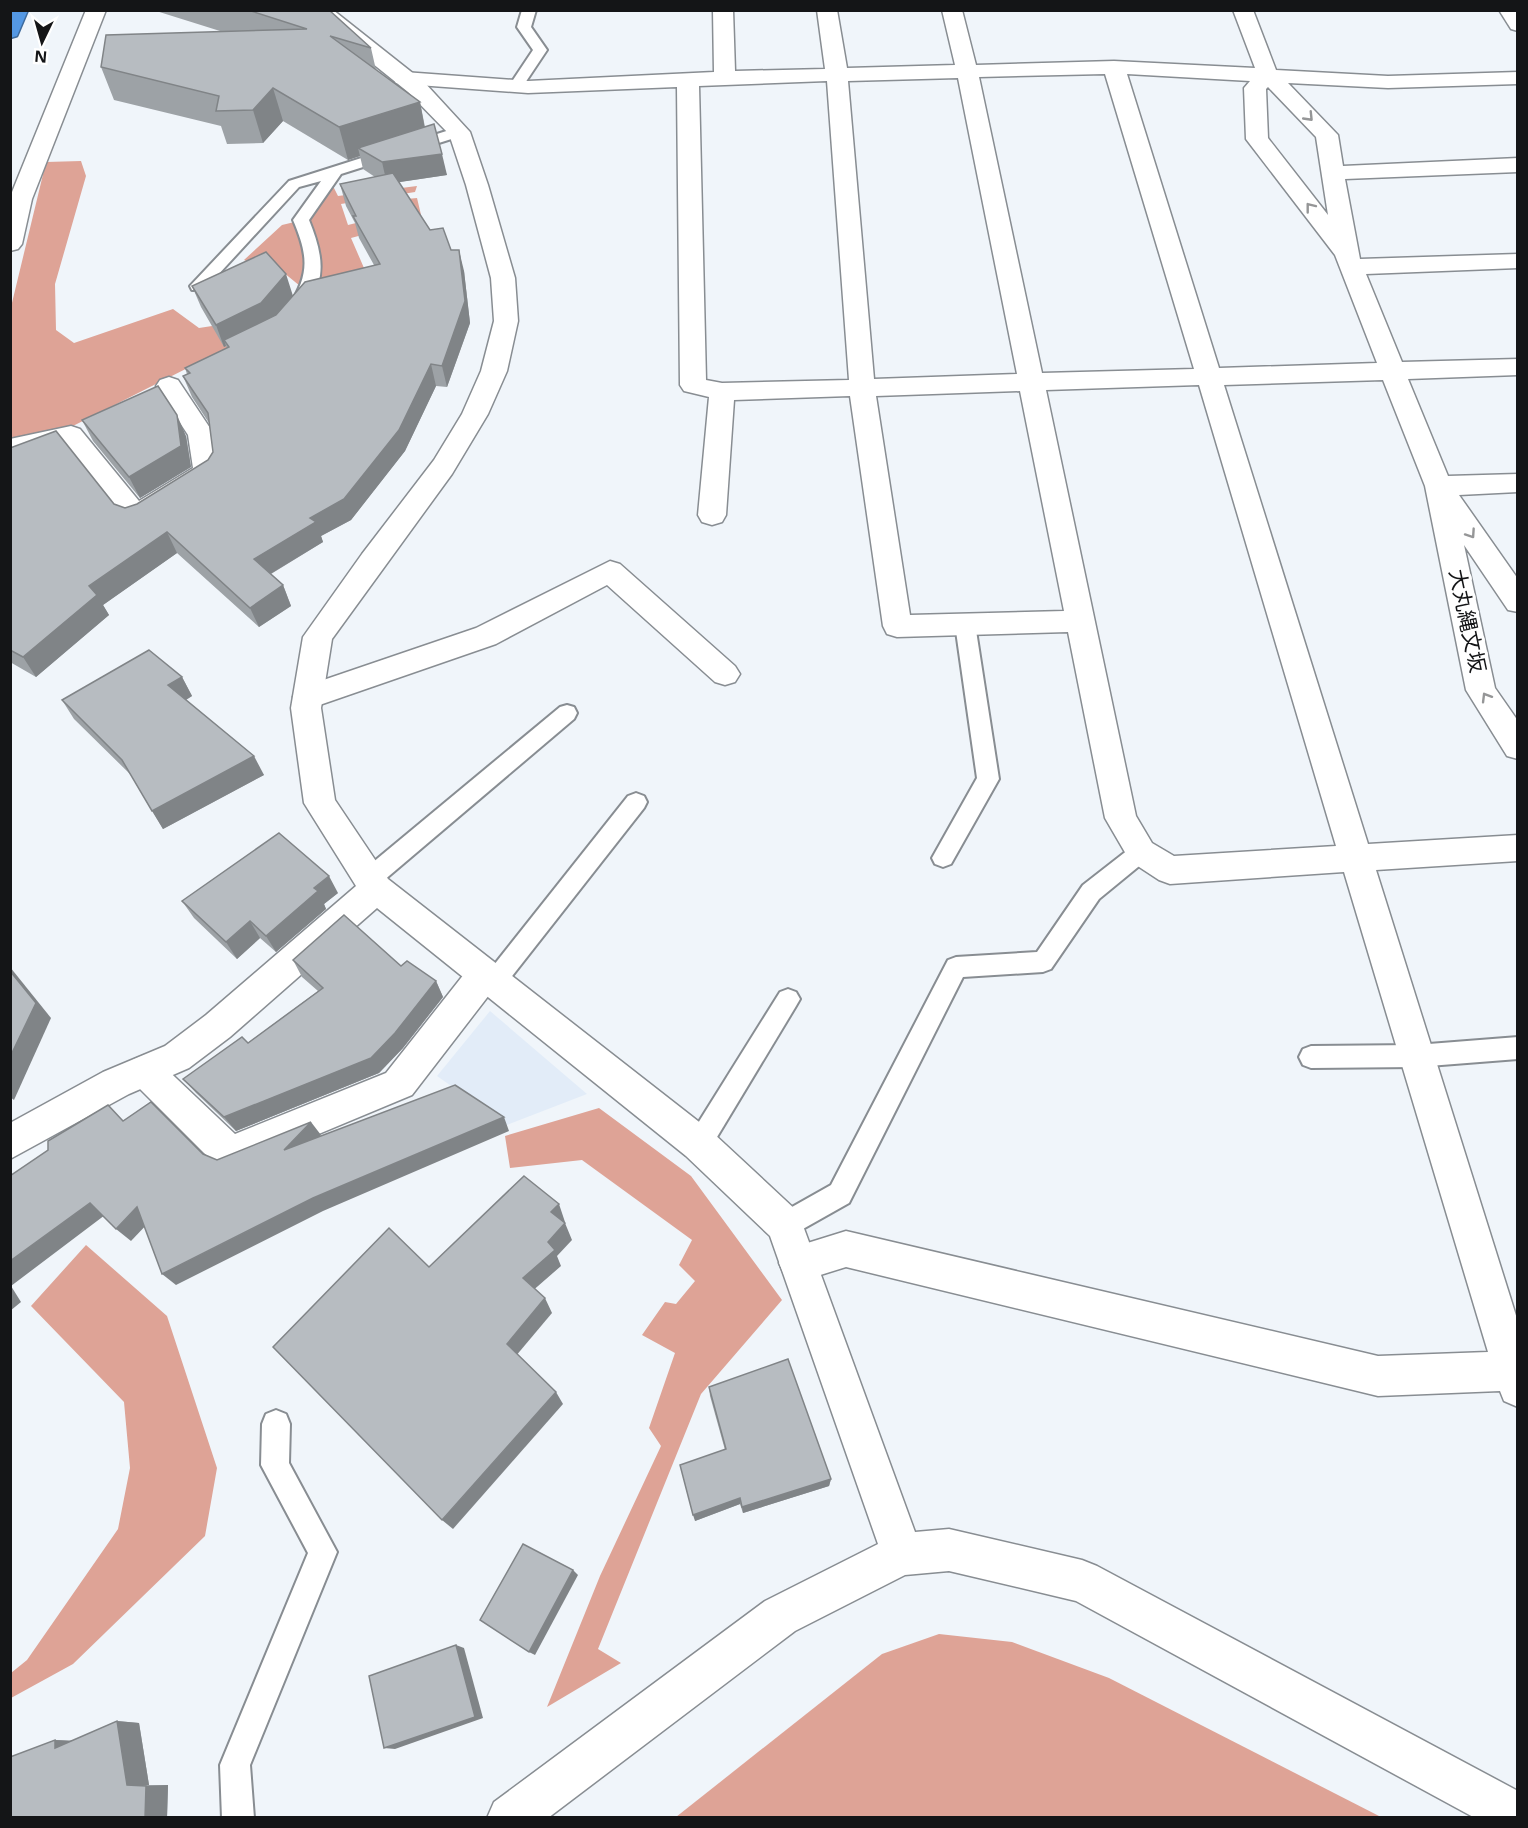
<svg xmlns="http://www.w3.org/2000/svg" width="1528" height="1828" font-family="'Noto Sans','Noto Sans JP',sans-serif">
  <rect width="100%" height="100%" fill="#f0f5fa"/>
  <path fill="#e2ecf8" d="M490,1011L587,1094L507,1125L437,1076Z"/>
  <g fill="#dea396">
    <path d="M81,161L86,176L55,284L56,330L74,343L173,309L199,328L212,326L237,343L67,429L11,441V307L46,162Z"/>
    <path d="M333,186L338,196L417,186L415,192L341,204L348,225L392,214L385,201L417,198L422,219L351,238L364,268L394,260L300,286L278,268L266,270L244,260L282,225L307,219Z"/>
    <path d="M599,1108L691,1176L782,1300L701,1394L598,1649L621,1663L547,1707L600,1576L661,1446L649,1428L675,1353L642,1335L665,1302L676,1304L695,1281L679,1265L692,1240L582,1160L510,1168L505,1136Z"/>
    <path d="M86,1245L167,1316L217,1468L205,1536L73,1664L11,1698V1673L27,1660L118,1529L130,1468L124,1402L31,1306Z"/>
    <path d="M939,1634L1012,1642L1109,1678L1381,1817H676L882,1654Z"/>
  </g>
  <g fill="none" stroke-linecap="round" stroke-linejoin="round">
    <g stroke="#888d92" stroke-width="4">
      <g id="lane">
        <path d="M522,10H536L531,27L547,50L521,89L516,90L509,86L533,50L517,27Z"/>
        <path d="M459,127L464,129L467,132L464,135L341,174L309,220C320,247 328,275 310,301C304,308 301,312 291,310L289,306C310,274 308,255 293,220L321,181L299,187L204,290H192L190,286L289,181Z"/>
        <path d="M965,617L972,619L975,624L999,779L951,864L943,867L935,864L932,858L977,778L955,624L958,619Z"/>
        <path d="M567,705L574,707L577,713L574,719L376,887L368,889L360,887L357,880L360,873L560,707Z"/>
        <path d="M636,793L644,796L647,802L644,808L502,989L494,992L486,989L482,982L486,975L628,796Z"/>
        <path d="M1141,843L1149,846L1152,852L1149,858L1099,899L1051,969L1043,972L963,977L849,1203L794,1234L785,1237L776,1234L772,1225L776,1216L831,1185L948,960L956,957L1037,952L1083,885L1133,846Z"/>
        <path d="M788,989L796,992L800,999L796,1006L708,1152L699,1156L690,1152L687,1144L690,1136L780,992Z"/>
        <path d="M1518,1037V1059L1416,1067L1311,1068L1303,1065L1299,1057L1303,1049L1311,1046L1416,1045Z"/>
        <path d="M276,1410L286,1414L290,1424L289,1463L337,1552L250,1765L254,1818H222L220,1765L308,1553L261,1465L262,1424L266,1414Z"/>
      </g>
    </g>
    <g stroke="#888d92" stroke-width="3">
      <g id="street">
        <path d="M86,10H106L32,199L22,244L18,249L10,251V197Z"/>
        <path d="M713,10H733L735,71L825,69L817,10H837L847,68L955,65L942,10H962L976,65L1114,61L1255,68L1233,10H1253L1276,70L1388,76L1518,72V84L1388,88L1288,83L1338,135L1343,166L1518,158V172L1345,179L1360,259L1518,254V268L1366,274L1402,362L1518,359V375L1408,379L1448,476L1518,474V492L1459,495L1518,579V612L1508,610L1464,545L1495,688L1518,721V759L1507,756L1466,690L1425,486L1383,380L1224,385L1368,844L1518,835V861L1376,870L1518,1322V1407L1504,1401L1500,1391L1378,1396L846,1267L798,1282L785,1276L779,1263L785,1250L846,1231L1378,1356L1488,1352L1344,872L1170,884L1159,880L1130,861L1105,818L1068,632L897,637L887,634L883,626L850,396L734,400L726,515L722,522L712,525L702,522L698,515L709,397L684,391L680,385L677,87L528,93L404,84L396,83L393,78L396,73L404,72L528,81L714,72ZM1105,74L1194,369L1042,373L979,77ZM1127,74L1250,81L1244,88L1246,139L1335,255L1377,363L1219,368ZM958,78L1017,374L874,379L848,81ZM827,81L849,380L722,383L706,380L699,86ZM1268,87L1316,137L1328,215L1268,138L1266,89ZM1199,385L1336,846L1174,856L1152,843L1136,816L1046,390ZM1020,391L1064,611L910,615L876,396Z"/>
        <path d="M1499,10H1518V31L1511,29Z"/>
        <path d="M169,377L178,380L214,434L220,472L216,479L146,523L136,526L126,523L65,445L10,457V439L71,426L80,429L139,501L193,468L188,435L156,386L160,380Z"/>
        <path d="M610,561L620,564L735,666L740,674L735,682L725,685L715,682L607,585L496,644L308,709L297,705L293,697L297,689L476,628Z"/>
        <path d="M484,960L496,964L501,975L496,986L412,1095L230,1171L217,1166L133,1082L127,1071L133,1060L145,1055L157,1060L235,1134L386,1073L472,964Z"/>
      </g>
    </g>
    <g stroke="#888d92" stroke-width="3">
      <path id="secondary" d="M313,10H333L424,82L470,132L488,185L515,278L518,321L507,371L488,414L452,474L332,639L321,708L335,800L388,879L712,1132L798,1212L915,1532L949,1529L1082,1560L1097,1566L1518,1791V1818H1475L1076,1601L949,1571L905,1575L795,1631L548,1818H487L494,1802L765,1601L878,1544L770,1236L686,1156L377,908L230,1037L189,1068L129,1094L10,1159V1123L103,1072L165,1046L206,1015L356,886L304,803L291,708L303,637L362,554L434,460L462,414L481,371L494,321L491,278L466,185L449,134L408,92L321,22Z"/>
    </g>
    <g stroke="#3e6a9c" stroke-width="3">
      <path id="highway" d="M10,10H28L17,36L10,38Z"/>
    </g>
    <use href="#lane" fill="#fff" fill-rule="evenodd"/>
    <use href="#street" fill="#fff" fill-rule="evenodd"/>
    <use href="#secondary" fill="#fff" fill-rule="evenodd"/>
    <use href="#highway" fill="#5498e4" fill-rule="evenodd"/>
  </g>
  <g fill="#9da2a6">
    <path d="M153,10H329L371,48L376,70L420,102L425,127L447,175L399,182L430,230L451,250L464,271L470,323L447,387L436,386L405,451L351,520L321,536L323,542L271,574L283,585L291,606L259,627L177,553L103,605L109,615L36,677L10,662V448L114,504L125,508L137,504L208,460L213,452L209,423L192,397L183,376L187,374L185,368L227,348L226,346L224,347L201,307L192,286L293,295L374,265L359,238L355,223L346,206L340,184L375,177L363,169L360,156L348,160L283,121L263,143L227,144L221,126L114,100L101,67L220,31Z"/>
    <path d="M82,420L186,436L191,467L140,498L93,441Z"/>
    <path d="M182,677L192,696L186,700L264,775L163,829L132,776L74,719L62,700Z"/>
    <path d="M338,893L324,904L326,909L276,952L260,938L237,959L194,918L182,901Z"/>
    <path d="M293,960L401,966L436,981L443,997L403,1048L379,1073L236,1131L196,1093L183,1079L248,1043L318,991L302,977Z"/>
    <path d="M709,1387L831,1479L829,1486L743,1513L740,1504L695,1521L725,1450L710,1396Z"/>
    <path d="M117,1721L139,1723L149,1785H168L167,1818H10L55,1740L72,1741Z"/>
  </g>
  <g fill="#808487">
    <path d="M273,88L283,121L263,143L253,110Z"/>
    <path d="M420,102L426,135L358,148L360,156L348,160L339,127Z"/>
    <path d="M442,154L447,175L387,184L382,162Z"/>
    <path d="M459,250L464,271L470,323L447,387L442,366Z"/>
    <path d="M286,274L293,296L269,324L224,340L226,346L224,347L216,325Z"/>
    <path d="M431,364L436,386L405,451L351,520L321,536L323,542L262,579L254,559L310,518Z"/>
    <path d="M177,415L186,436L191,467L140,498L129,477Z"/>
    <path d="M167,532L177,553L103,605L109,615L36,677L23,657L89,586Z"/>
    <path d="M283,585L291,606L259,627L250,608Z"/>
    <path d="M182,677L192,696L179,704L168,685Z"/>
    <path d="M254,756L264,775L163,829L152,811Z"/>
    <path d="M329,876L338,893L324,904L326,909L276,952L266,936L314,888Z"/>
    <path d="M250,921L260,938L237,959L226,942Z"/>
    <path d="M10,967L51,1018L14,1100L10,1097Z"/>
    <path d="M436,981L443,997L403,1048L379,1073L236,1131L224,1117Z"/>
    <path d="M504,1117L509,1131L323,1211L176,1285L162,1274L313,1198Z"/>
    <path d="M311,1122L321,1135L294,1164L284,1150Z"/>
    <path d="M90,1203L105,1215L11,1286L21,1302L10,1311V1261Z"/>
    <path d="M559,1204L565,1222L558,1229L551,1212Z"/>
    <path d="M137,1207L151,1220L131,1241L116,1229Z"/>
    <path d="M565,1223L572,1240L557,1256L561,1266L530,1293L523,1278L548,1242Z"/>
    <path d="M545,1298L552,1313L515,1357L507,1344Z"/>
    <path d="M556,1392L563,1404L453,1529L442,1520Z"/>
    <path d="M831,1479L829,1486L743,1513L742,1507Z"/>
    <path d="M740,1498V1504L695,1521L693,1515Z"/>
    <path d="M573,1570L578,1575L535,1655L529,1652Z"/>
    <path d="M456,1645L464,1648L483,1718L395,1749L384,1748Z"/>
    <path d="M117,1721L139,1723L149,1785H127Z"/>
    <path d="M55,1740L79,1741L55,1748Z"/>
    <path d="M168,1785L167,1818H145L146,1786Z"/>
  </g>
  <g fill="#b7bcc1" stroke="#808487" stroke-width="1.5">
    <path d="M248,10H329L371,48L330,36L420,102L339,127L273,88L253,110L216,111L219,96L101,67L106,35L307,29Z"/>
    <path d="M434,124L442,154L382,162L358,148Z"/>
    <path d="M393,173L430,230L443,228L451,250H459L465,301L442,366L431,364L399,430L344,499L310,518L316,522L254,559L283,585L250,608L167,532L89,586L97,595L23,657L10,650V448L56,431L114,504L125,508L137,504L208,460L213,452L208,413L183,376L190,373L185,368L229,347L224,340L276,315L305,282L380,264L353,216H356L340,184Z"/>
    <path d="M266,252L286,274L261,303L216,325L192,286Z"/>
    <path d="M158,386L177,415L181,446L129,477L82,420Z"/>
    <path d="M149,650L182,677L168,685L254,756L152,811L122,760L62,700Z"/>
    <path d="M279,833L329,876L314,888L318,891L266,936L250,921L226,942L182,901Z"/>
    <path d="M344,915L401,966L407,961L436,981L395,1033L371,1058L224,1117L183,1079L242,1037L248,1043L323,988L293,960Z"/>
    <path d="M10,971L36,1003L10,1057Z"/>
    <path d="M455,1085L504,1117L313,1198L162,1274L137,1207L116,1229L90,1203L10,1261V1176L48,1150V1141L108,1105L123,1121L151,1102L203,1154L217,1160L311,1122L284,1150Z"/>
    <path d="M524,1176L559,1204L551,1212L565,1223L548,1242L555,1250L523,1278L545,1298L507,1344L556,1392L442,1520L273,1347L389,1228L429,1267Z"/>
    <path d="M788,1359L831,1479L742,1507L740,1498L693,1515L680,1465L726,1449L709,1387Z"/>
    <path d="M523,1544L573,1570L529,1652L480,1620Z"/>
    <path d="M456,1645L475,1717L384,1748L369,1676Z"/>
    <path d="M117,1721L127,1785L146,1786L145,1818H10V1757L55,1740V1748Z"/>
  </g>
  <defs><path id="oneway-chevron" d="M-2-3.5L2.5 0L-2 3.5" fill="none" stroke-width="1.6" stroke-linecap="round" stroke-linejoin="round" transform="scale(1.5)"/></defs>
  <g stroke="#959697">
    <use href="#oneway-chevron" transform="translate(1309 117) rotate(46)"/>
    <use href="#oneway-chevron" transform="translate(1310 207) rotate(-128)"/>
    <use href="#oneway-chevron" transform="translate(1471 534) rotate(56)"/>
    <use href="#oneway-chevron" transform="translate(1486 697) rotate(-121)"/>
  </g>
  <g text-anchor="middle" stroke-width="6" stroke-linejoin="round" paint-order="stroke">
    <g font-size="21" fill="#141517" stroke="#fff">
      <text transform="translate(1467 621) rotate(78)" y="7">大丸縄文坂</text>
    </g>
  </g>
  <rect width="1528" height="1828" fill="none" stroke="#141517" stroke-width="24"/>
  <g transform="translate(42 42) rotate(185)" stroke="#ffffff" stroke-width="4.5" paint-order="stroke">
  <path d="M0-4.5L10 22L0 15L-10 22Z" fill="#141517"/>
  <text y="-9" font-size="16" font-weight="bold" text-anchor="middle" fill="#141517">N</text>
  </g>
</svg>
